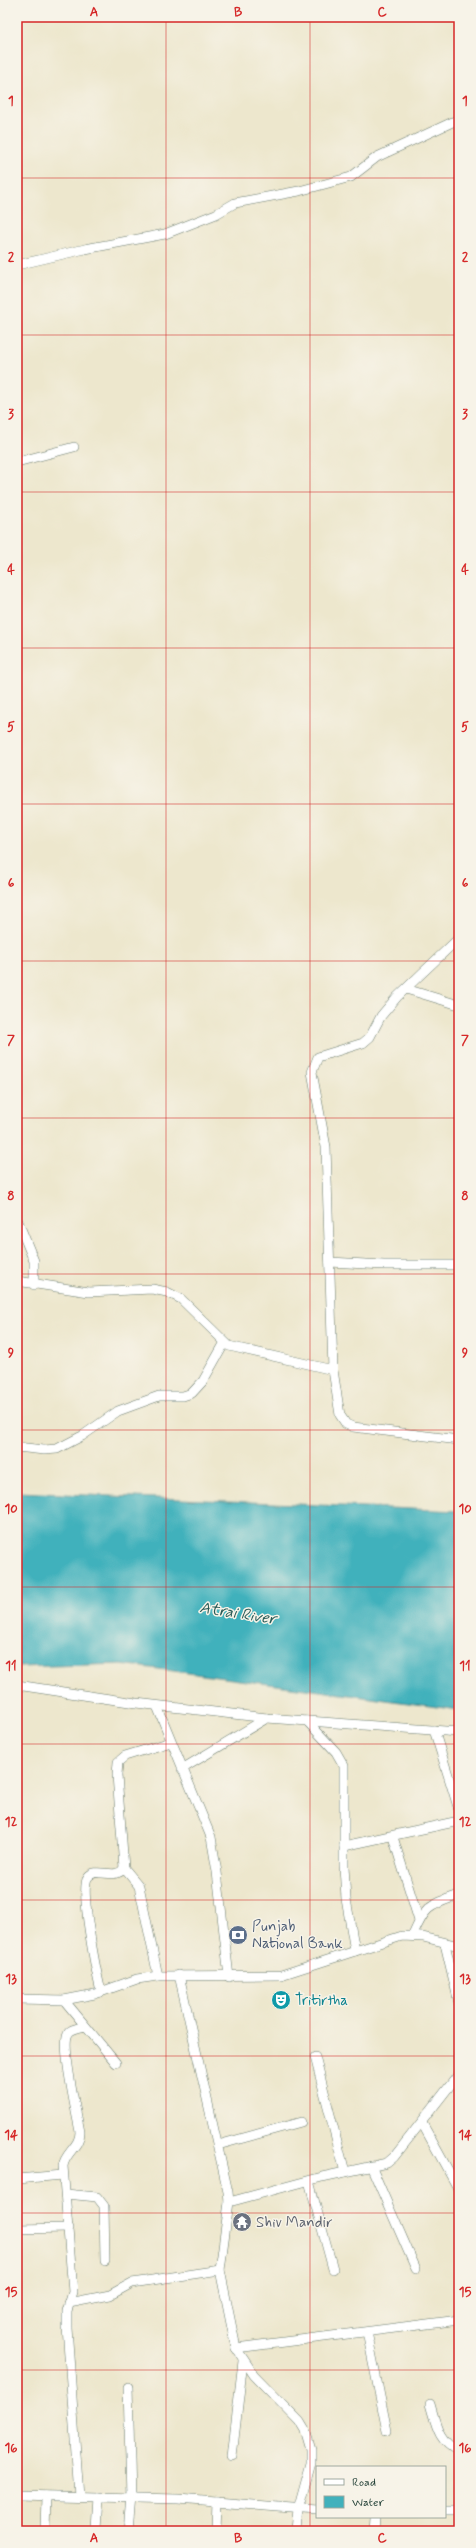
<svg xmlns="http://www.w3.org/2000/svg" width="476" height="2548" font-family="Mynerve,sans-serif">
  <rect width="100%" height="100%" fill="#f7f3e8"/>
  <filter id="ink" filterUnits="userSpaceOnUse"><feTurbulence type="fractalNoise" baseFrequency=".025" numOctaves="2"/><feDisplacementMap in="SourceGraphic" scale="8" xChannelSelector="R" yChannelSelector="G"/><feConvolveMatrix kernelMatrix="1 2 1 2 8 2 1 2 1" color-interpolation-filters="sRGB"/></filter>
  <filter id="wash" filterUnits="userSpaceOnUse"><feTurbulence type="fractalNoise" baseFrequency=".012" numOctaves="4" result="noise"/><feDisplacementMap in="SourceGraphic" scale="16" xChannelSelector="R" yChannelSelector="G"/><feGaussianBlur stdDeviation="0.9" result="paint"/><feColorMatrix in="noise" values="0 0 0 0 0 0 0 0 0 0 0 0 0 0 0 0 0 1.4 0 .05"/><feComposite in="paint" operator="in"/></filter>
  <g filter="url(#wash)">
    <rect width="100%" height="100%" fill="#ede7cd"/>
    <path fill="#41b1bc" stroke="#307778" d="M17,1492L459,1511V1710L122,1664L17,1667Z"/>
  </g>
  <g filter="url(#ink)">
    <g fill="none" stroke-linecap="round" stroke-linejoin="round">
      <g stroke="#67786a" stroke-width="10">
        <g id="minor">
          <path d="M17,265L85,249L165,234L216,214L235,203L299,191L351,177L377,157L459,119"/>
          <path d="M17,462L74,447"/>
          <path d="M459,938L397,997L381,1016L370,1037L363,1043L318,1057L312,1072L326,1147L333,1370L340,1415L346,1424L353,1427L459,1440"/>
          <path d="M406,989L459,1005"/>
          <path d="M17,1219L34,1261V1285"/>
          <path d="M330,1262L384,1265H459"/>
          <path d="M17,1281L89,1292L152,1289L167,1292L181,1299L229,1346L333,1370"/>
          <path d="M17,1447L44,1450L57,1449L82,1436L118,1411L159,1396H183L192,1393L203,1381L224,1344"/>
          <path d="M17,1685L136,1703L267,1718L459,1732"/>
          <path d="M157,1706L211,1837L217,1872L229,1977"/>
          <path d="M307,1721L336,1752L344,1766V1866L346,1899L355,1951"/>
          <path d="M434,1730L459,1810"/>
          <path d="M182,1769L267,1718"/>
          <path d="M393,1837L419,1921"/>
          <path d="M344,1846L459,1821"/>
          <path d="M124,1868L139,1886L158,1976"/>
          <path d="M413,1935C426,1905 429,1906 459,1895"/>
          <path d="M445,1944L459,2003"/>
          <path d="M179,1975L228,2192L229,2202L220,2270L236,2348L254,2375L300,2422L306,2432L311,2449V2463L298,2510L296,2531"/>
          <path d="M101,1992C97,1975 79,1889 88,1877C96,1866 116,1881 124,1868L117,1775L118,1762L125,1756L171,1742"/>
          <path d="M17,1999L64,2000L95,1994L137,1979L158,1976L281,1975L402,1936L423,1937L459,1946"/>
          <path d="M64,2000L116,2063"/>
          <path d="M315,2057L345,2172"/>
          <path d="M422,2123L459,2190"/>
          <path d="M218,2145L301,2122"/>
          <path d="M371,2166L416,2269"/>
          <path d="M17,2179L63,2175"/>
          <path d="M309,2181L333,2269"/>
          <path d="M66,2194L97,2197L104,2206L105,2261"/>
          <path d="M229,2202L322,2177L387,2163L394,2157L459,2074"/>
          <path d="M17,2229L69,2228"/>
          <path d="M69,2303L110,2295L132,2283L220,2270"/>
          <path d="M367,2332L387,2431"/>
          <path d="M236,2348L459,2320"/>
          <path d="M128,2387L131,2497L128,2531"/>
          <path d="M430,2404C436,2424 438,2442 459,2451"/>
          <path d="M232,2457L243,2361"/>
          <path d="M17,2495L178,2499L317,2510"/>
          <path d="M79,2496L67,2327V2311L73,2292L63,2166C65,2152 80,2147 80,2132C77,2115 61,2046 68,2034C70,2029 79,2028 84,2026"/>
          <path d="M445,2511H459"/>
          <path d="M45,2531L46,2496"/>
          <path d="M96,2531L98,2497"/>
          <path d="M216,2531L217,2502"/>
          <path d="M374,2531L375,2517"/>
        </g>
      </g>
      <use href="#minor" stroke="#fff" stroke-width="9"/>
    </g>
  </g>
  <path fill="none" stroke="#d62828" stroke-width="1" stroke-opacity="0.55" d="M166,17V2531M310,17V2531M17,178H459M17,335H459M17,492H459M17,648H459M17,804H459M17,961H459M17,1118H459M17,1274H459M17,1430H459M17,1587H459M17,1744H459M17,1900H459M17,2056H459M17,2213H459M17,2370H459"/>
  <defs>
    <g id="bank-disc" transform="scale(1)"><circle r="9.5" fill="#5c6f8a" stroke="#f7f3e8"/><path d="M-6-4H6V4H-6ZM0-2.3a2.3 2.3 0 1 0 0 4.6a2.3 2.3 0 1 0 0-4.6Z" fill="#fff"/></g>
    <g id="theatre-disc" transform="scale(1)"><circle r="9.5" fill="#0f9aa8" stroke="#f7f3e8"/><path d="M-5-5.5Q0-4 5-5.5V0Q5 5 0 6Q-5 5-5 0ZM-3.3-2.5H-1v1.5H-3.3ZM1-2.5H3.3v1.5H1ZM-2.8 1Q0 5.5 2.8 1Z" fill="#fff"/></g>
    <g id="temple-disc" transform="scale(1)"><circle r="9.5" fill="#6b7280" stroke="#f7f3e8"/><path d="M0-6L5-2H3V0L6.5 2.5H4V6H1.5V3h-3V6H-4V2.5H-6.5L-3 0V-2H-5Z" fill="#fff"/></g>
  </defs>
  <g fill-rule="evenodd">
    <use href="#bank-disc" x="238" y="1935"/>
    <use href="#theatre-disc" x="281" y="2000"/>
    <use href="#temple-disc" x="242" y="2222"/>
  </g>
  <g text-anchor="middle" stroke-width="3" stroke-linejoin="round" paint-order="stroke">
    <g font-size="15" fill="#4e5e75" stroke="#f7f3e8" text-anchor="start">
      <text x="252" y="1931">Punjab<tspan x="252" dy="17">National Bank</tspan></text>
    </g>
    <g font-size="15" fill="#0d838f" stroke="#f7f3e8" text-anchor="start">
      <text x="295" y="2005">Tritirtha</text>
    </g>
    <g font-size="15" fill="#5b616d" stroke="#f7f3e8" text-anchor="start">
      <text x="256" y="2227">Shiv Mandir</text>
    </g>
    <g font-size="16" font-style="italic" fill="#285a56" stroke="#f7f3e8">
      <text transform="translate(238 1612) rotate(9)" y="6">Atrai River</text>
    </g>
  </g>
  <rect width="476" height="2548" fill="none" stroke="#f7f3e8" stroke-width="44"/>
  <rect x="316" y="2466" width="130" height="52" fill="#f7f3e8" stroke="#a1aaa0"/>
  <rect x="324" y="2479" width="20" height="6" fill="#ffffff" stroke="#a1aaa0"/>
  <text x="352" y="2486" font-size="12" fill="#1f3d34">Road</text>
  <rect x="324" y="2496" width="20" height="12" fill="#41b1bc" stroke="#a1aaa0"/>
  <text x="352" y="2506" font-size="12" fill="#1f3d34">Water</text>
  <rect x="22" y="22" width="432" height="2504" fill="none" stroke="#d62828" stroke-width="1.5"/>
  <g font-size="13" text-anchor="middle" font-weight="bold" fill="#d62828">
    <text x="94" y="16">A</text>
    <text x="238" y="16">B</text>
    <text x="382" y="16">C</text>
    <text x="11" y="105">1</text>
    <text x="465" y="105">1</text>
    <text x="11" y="261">2</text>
    <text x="465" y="261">2</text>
    <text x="11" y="418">3</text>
    <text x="465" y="418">3</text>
    <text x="11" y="574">4</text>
    <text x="465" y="574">4</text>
    <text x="11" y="731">5</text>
    <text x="465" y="731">5</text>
    <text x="11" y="887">6</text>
    <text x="465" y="887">6</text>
    <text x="11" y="1044">7</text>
    <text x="465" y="1044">7</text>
    <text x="11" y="1200">8</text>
    <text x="465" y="1200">8</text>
    <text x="11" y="1357">9</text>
    <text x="465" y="1357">9</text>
    <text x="11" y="1513">10</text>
    <text x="465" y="1513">10</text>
    <text x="11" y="1670">11</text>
    <text x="465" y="1670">11</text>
    <text x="11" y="1826">12</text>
    <text x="465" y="1826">12</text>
    <text x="11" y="1983">13</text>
    <text x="465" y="1983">13</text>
    <text x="11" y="2139">14</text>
    <text x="465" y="2139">14</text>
    <text x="11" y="2296">15</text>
    <text x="465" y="2296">15</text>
    <text x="11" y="2452">16</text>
    <text x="465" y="2452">16</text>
    <text x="94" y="2542">A</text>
    <text x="238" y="2542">B</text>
    <text x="382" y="2542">C</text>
  </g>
</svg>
